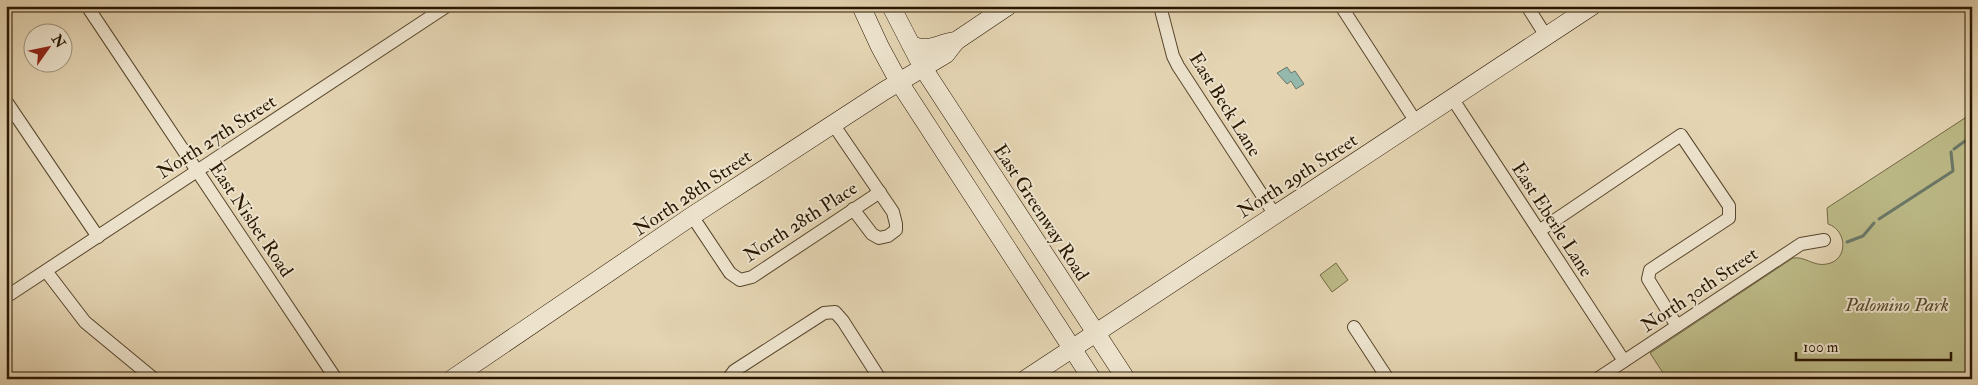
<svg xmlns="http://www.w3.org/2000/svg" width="1978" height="385" font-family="'IM FELL Double Pica',serif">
  <rect width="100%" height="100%" fill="#e4d4b2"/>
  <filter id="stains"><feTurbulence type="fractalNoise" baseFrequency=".004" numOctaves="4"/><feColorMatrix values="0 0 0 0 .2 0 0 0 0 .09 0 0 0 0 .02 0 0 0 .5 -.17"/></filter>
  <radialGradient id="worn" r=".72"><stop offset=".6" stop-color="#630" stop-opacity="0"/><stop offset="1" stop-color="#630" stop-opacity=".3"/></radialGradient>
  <g fill="#bcba87" stroke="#726844">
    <path d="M1968,116L1972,122L1968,136L1972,150V379H1667L1650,353L1793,258C1805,256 1814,267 1827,264C1849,260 1847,230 1828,224L1827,208Z"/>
    <path d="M1336,263L1348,280L1332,292L1320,275Z"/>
  </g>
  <path fill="#95b8ad" stroke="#6a7868" d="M1287,67L1291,73L1295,71L1304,84L1296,89L1291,81L1287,84L1277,73Z"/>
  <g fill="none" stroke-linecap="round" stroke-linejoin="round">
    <g stroke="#6a7868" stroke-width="3">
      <path d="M1954,149L1965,141"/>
      <path d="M1879,219L1953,171L1951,152"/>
      <path d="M1847,242L1863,236L1874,223"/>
    </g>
    <g stroke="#58462c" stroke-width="14">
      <g id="street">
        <path d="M87,6L336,379"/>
        <path d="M1160,6L1173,56L1178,66L1275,215"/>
        <path d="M1341,6L1416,122"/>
        <path d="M1527,6L1546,36"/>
        <path d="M1452,98L1624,361"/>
        <path d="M6,101L98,237"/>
        <path d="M833,124L893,212L896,224V230L888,236L879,238L872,234L853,209"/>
        <path d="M692,216L730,273L740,280L752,277L880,192"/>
        <path d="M1539,231L1681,135L1729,206V218L1650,270L1648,279L1677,326"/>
        <path d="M46,271L85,322L154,379"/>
        <path d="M6,297L447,6"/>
        <path d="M1354,327L1388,379"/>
        <path d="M728,379L734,371L824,313L835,312L843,321L880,379"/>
        <path d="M1597,379L1801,244L1824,240"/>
      </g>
    </g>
    <g stroke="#291700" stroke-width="19">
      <g id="secondary">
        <path d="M861,6L880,47L899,82L1092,379"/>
        <path d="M891,6L923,68L1126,379"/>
        <path d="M911,45C931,53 937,43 956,41L1008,6"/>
        <path d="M452,379L692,216L884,91L946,54L956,41"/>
        <path d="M1026,379L1592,6"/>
      </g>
    </g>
    <use href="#street" stroke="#ede3cd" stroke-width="12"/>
    <use href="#secondary" stroke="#ede3cd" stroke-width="18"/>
  </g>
  <g text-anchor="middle" stroke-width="4" stroke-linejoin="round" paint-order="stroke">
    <g font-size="19" fill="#291700" stroke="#ede3cd">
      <text transform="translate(1226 104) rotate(58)" y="7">East Beck Lane</text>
      <text transform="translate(216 136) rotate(-33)" y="7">North 27th Street</text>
      <text transform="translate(1297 175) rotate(-33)" y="7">North 29th Street</text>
      <text transform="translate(692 192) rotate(-34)" y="7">North 28th Street</text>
      <text transform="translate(1042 212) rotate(57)" y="7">East Greenway Road</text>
      <text transform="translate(252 219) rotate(56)" y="7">East Nisbet Road</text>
      <text transform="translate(1553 219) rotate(57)" y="7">East Eberle Lane</text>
      <text transform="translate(800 221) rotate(-33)" y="7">North 28th Place</text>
      <text transform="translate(1699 289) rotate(-34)" y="7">North 30th Street</text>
    </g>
    <g font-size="19" font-style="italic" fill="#554828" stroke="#ede3cd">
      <text x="1897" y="311">Palomino Park</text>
    </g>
  </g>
  <rect width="1978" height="385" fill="none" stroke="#e4d4b2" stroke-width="25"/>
  <rect x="8" y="8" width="1963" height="370" fill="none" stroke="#291700" stroke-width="2.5"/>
  <rect x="12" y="12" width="1953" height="360" fill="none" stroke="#291700"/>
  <g transform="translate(48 48) rotate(57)"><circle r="24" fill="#ede3cd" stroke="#9f917b"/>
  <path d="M0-4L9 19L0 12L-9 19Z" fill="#8f2418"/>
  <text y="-8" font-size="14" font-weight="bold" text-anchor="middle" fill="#291700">N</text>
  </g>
  <path d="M1796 352v8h155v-8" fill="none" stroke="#291700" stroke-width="2.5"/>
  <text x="1803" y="352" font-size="15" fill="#291700" stroke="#ede3cd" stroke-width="4" paint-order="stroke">100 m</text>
  <rect width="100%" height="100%" filter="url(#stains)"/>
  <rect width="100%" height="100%" fill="url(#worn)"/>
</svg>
